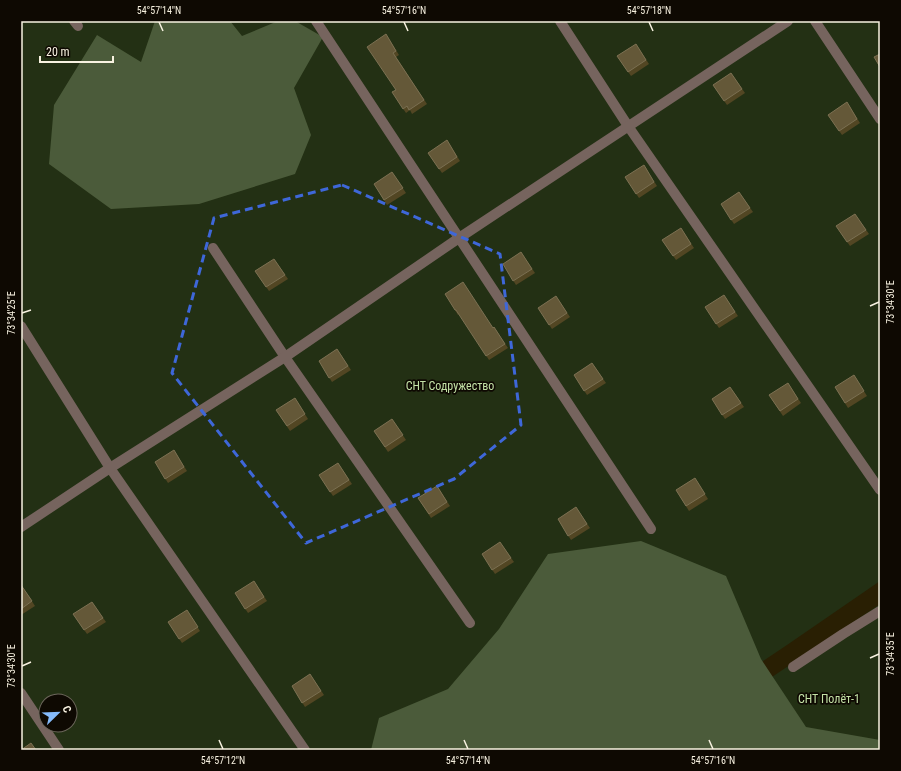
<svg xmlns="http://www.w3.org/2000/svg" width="901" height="771" font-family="'Roboto Condensed',sans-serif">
  <rect width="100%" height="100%" fill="#291f03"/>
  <g fill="#233014" fill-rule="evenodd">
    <path d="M21,21H880V581L787,645L631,750H21ZM46,701H70V725H46Z"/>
    <path d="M880,604V750H664Z"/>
  </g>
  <g fill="#4b5b3a">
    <path d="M155,21H230L242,36L278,21H295L323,37L294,88L311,135L295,174L199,204L111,209L49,164L54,105L97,35L141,62Z"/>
    <path d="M641,541L726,576L761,659L806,727L880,740V750H371L379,718L448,689L499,629L548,554Z"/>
  </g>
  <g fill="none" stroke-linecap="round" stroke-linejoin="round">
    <g stroke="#76645e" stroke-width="10">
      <path d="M74,21L78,26"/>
      <path d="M316,21L651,529"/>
      <path d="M560,21L628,126L880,490"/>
      <path d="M815,21L880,119"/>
      <path d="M213,248L285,357L470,623"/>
      <path d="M21,326L110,468L305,750"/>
      <path d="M793,667L843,634L880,611"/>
      <path d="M21,693L59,750"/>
    </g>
    <path stroke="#76645e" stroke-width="10" d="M21,527L110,468L285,357L459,238L788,21"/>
  </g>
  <g fill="#524623">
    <path d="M386,34L399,55L396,57L427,104L412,114L410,110L406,113L392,92L396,90Z"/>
    <path d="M636,44L649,64L631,76L617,56Z"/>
    <path d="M731,73L745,93L727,105L713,85Z"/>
    <path d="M847,102L860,123L842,135L828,115Z"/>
    <path d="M447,140L460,161L442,173L428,153Z"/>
    <path d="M644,165L657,186L639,198L625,177Z"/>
    <path d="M392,172L406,193L387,205L374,184Z"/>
    <path d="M739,192L753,212L734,224L721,204Z"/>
    <path d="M855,214L869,234L850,246L836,226Z"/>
    <path d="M681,228L694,248L676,260L662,240Z"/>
    <path d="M521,252L535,273L516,285L503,264Z"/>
    <path d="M274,259L288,279L269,291L255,271Z"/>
    <path d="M445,294L493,328L494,327L508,348L489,360L459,314L458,315Z"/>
    <path d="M724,295L738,316L719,328L705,307Z"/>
    <path d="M556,296L570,317L552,329L538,308Z"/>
    <path d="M337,349L351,370L332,382L319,361Z"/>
    <path d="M592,363L606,383L587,395L574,375Z"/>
    <path d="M854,375L867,396L848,408L835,387Z"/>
    <path d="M788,383L801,403L783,416L769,395Z"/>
    <path d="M730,387L744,407L725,419L712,399Z"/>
    <path d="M295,398L308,419L290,431L276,410Z"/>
    <path d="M392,419L406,440L388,452L374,431Z"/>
    <path d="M174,450L187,471L168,483L155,462Z"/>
    <path d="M338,463L352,484L333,496L319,475Z"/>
    <path d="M695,478L708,499L689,511L676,490Z"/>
    <path d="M437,486L450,506L431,518L418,498Z"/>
    <path d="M576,507L590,528L571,540L558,519Z"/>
    <path d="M500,542L514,562L495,574L482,554Z"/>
    <path d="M254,581L267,601L248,613L235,593Z"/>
    <path d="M21,585L24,589L35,606L21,615Z"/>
    <path d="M92,602L106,622L87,634L73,614Z"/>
    <path d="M187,610L200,631L182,643L168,622Z"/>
    <path d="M310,674L324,695L305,707L292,686Z"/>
  </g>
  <g fill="#645838" stroke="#7b7052">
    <path d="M386,34L396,51L393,53L424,100L409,110L407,106L403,109L392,92L396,90L367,47Z"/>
    <path d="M636,44L646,60L628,72L617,56Z"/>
    <path d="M880,54V67L874,57Z"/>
    <path d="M731,73L742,89L724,101L713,85Z"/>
    <path d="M847,102L857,119L839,131L828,115Z"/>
    <path d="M447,140L457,157L439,169L428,153Z"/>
    <path d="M644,165L654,182L636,194L625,177Z"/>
    <path d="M392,172L403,188L384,200L374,184Z"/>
    <path d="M739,192L750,208L731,220L721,204Z"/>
    <path d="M855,214L866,230L847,242L836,226Z"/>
    <path d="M681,228L691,244L673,256L662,240Z"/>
    <path d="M521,252L532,269L513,281L503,264Z"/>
    <path d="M274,259L285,275L266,287L255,271Z"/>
    <path d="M463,282L493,328L494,327L505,344L486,356L456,310H455L445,294Z"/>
    <path d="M724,295L735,312L716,324L705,307Z"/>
    <path d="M556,296L567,313L549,325L538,308Z"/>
    <path d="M337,349L348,366L329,378L319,361Z"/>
    <path d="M592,363L603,379L584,391L574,375Z"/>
    <path d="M854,375L864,391L845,403L835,387Z"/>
    <path d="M788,383L798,399L780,411L769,395Z"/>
    <path d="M730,387L741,403L722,415L712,399Z"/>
    <path d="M295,398L305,414L287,426L276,410Z"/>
    <path d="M392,419L403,435L385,447L374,431Z"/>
    <path d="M174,450L184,467L165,479L155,462Z"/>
    <path d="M338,463L349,480L330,492L319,475Z"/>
    <path d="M695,478L705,494L686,506L676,490Z"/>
    <path d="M437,486L447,502L429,514L418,498Z"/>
    <path d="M576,507L587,524L568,536L558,519Z"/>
    <path d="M500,542L511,558L492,570L482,554Z"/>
    <path d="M254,581L264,597L245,609L235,593Z"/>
    <path d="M21,585L32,601L21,609Z"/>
    <path d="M92,602L103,618L84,630L73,614Z"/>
    <path d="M187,610L198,627L179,639L168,622Z"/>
    <path d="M310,674L321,691L302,703L292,686Z"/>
    <path d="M31,743L36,750H21Z"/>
  </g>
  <path fill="none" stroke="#3e67d9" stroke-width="3" stroke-dasharray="8 5" stroke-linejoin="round" d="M342,185L500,254L521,425L454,479L306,543L172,373L214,218Z"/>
  <path fill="none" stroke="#f8f2e1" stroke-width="1.5" d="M159,22L163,31M404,22L408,31M649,22L653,31M870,306L879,302M22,313L31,310M870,658L879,654M22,666L31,662M219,740L223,749M464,740L468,749M709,740L713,749"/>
  <g text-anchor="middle" stroke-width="3.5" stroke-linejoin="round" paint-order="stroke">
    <g font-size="12" fill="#c3e1a6" stroke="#0e0902">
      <text x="450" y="390">СНТ Содружество</text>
      <text x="829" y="703">СНТ Полёт-1</text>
    </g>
  </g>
  <rect width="901" height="771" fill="none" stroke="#0e0902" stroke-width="44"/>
  <g transform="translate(58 713) rotate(67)"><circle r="19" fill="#0e0902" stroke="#6c665b"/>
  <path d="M0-3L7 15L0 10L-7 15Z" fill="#85bbfb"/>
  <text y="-6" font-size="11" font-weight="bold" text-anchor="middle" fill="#f8f2e1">С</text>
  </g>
  <path d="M40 56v6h73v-6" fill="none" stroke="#f8f2e1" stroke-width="2"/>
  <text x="46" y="56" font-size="12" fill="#f8f2e1" stroke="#0e0902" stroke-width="3" paint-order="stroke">20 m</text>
  <rect x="22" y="22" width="857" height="727" fill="none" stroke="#f8f2e1" stroke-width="1.5"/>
  <g font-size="10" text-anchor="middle" fill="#f8f2e1">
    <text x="159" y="14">54°57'14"N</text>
    <text x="404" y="14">54°57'16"N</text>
    <text x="649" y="14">54°57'18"N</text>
    <text transform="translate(890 302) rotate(-90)" y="4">73°34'30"E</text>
    <text transform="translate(11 313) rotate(-90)" y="4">73°34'25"E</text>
    <text transform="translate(890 654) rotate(-90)" y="4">73°34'35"E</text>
    <text transform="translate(11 666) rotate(-90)" y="4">73°34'30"E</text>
    <text x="223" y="764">54°57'12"N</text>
    <text x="468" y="764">54°57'14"N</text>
    <text x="713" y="764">54°57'16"N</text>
  </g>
</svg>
